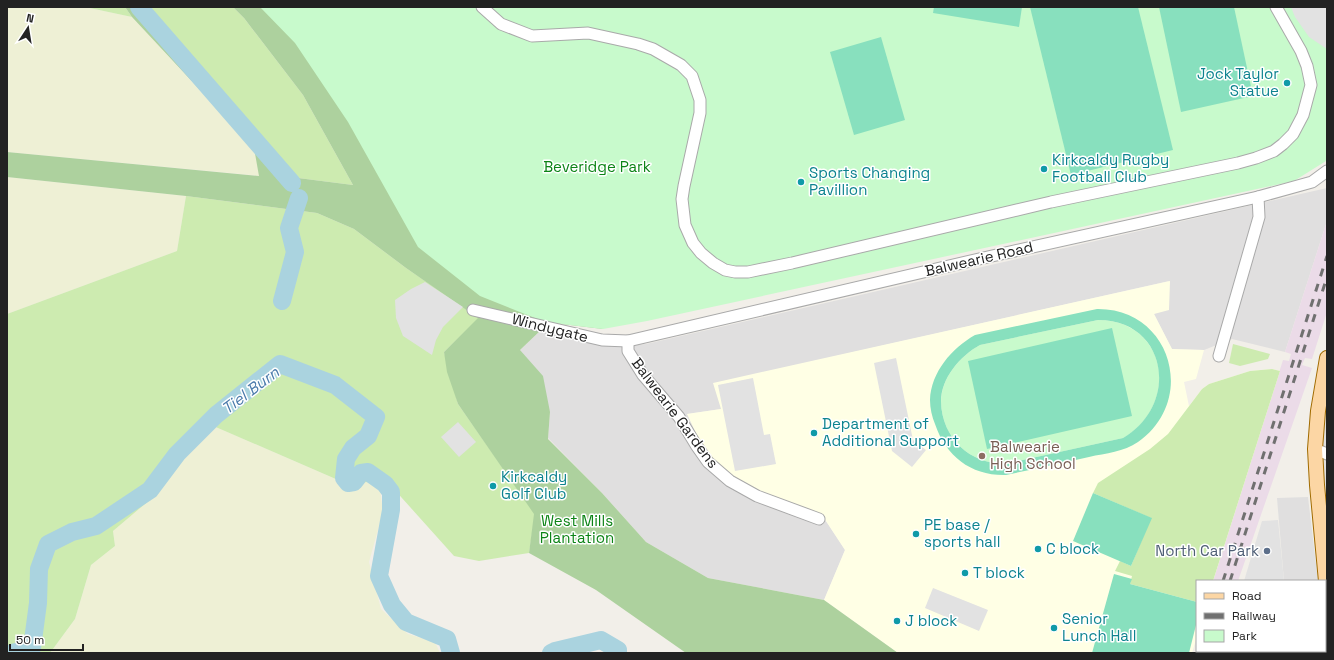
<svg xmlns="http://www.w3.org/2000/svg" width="1334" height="660" font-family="'Space Grotesk',sans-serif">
  <rect width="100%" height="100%" fill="#f2efe9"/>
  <g fill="#e0dfdf">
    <path d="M1327,188V221L1285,352L1232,339L1204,350L1172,349L1154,314L1169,281L810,362L721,409L687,414L822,515L845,550L824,600L708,578L646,542L602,493L548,438L550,412L520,350L541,330L615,347L646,344Z"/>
    <path d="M1327,387V531L1321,474L1326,394Z"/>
    <path d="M1308,497L1318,581H1284L1277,498Z"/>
  </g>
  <path fill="#ebdbe8" d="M1327,221V312L1312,359L1305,358L1302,365L1312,368L1238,581H1213L1283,360L1289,361L1291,354L1285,352Z"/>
  <path fill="#ffffe5" d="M1170,281L1169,310L1154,314L1172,349L1204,350L1196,379L1184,382L1189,406L1202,389L1209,384L1250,371L1272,369L1280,371L1213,581H1197V636L1192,653H898L824,600L845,550L822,515L769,496L744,483L721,468L701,444L687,414L721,409L713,383Z"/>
  <g fill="#eef0d5">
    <path d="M7,7H85L132,17L254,149L260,176L7,152Z"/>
    <path d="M7,177L186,196L177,251L7,314Z"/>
    <path d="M211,425L345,483L370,482L380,489L383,512L369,562L381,609L408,634L435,642L440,653H50L75,619L91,565L115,546L113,531L152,498Z"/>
  </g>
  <g fill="#cdebb0">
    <path d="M85,7H125L132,17Z"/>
    <path d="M144,7H233L244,18L303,95L353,185L298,178L160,26Z"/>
    <path d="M186,196L317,213L354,229L406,268L479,318L444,352L458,404L535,514L529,553L479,561L454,556L393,488L370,482L345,483L211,425L152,498L113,531L115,546L91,565L75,619L50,653H7V314L177,251Z"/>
    <path d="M1233,344L1270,354L1268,359L1240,366L1229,363Z"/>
    <path d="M1272,369L1280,371L1213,581H1197V602L1130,584L1132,576L1115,571L1120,561L1131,566L1151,518L1093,493L1098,483L1150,449L1168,434L1202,389L1209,384L1250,371Z"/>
  </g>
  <path fill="#add19e" d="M125,7H144L160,26L298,178L353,185L303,95L244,18L233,7H446L603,329L545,322L541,330L520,350L543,376L550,412L548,439L602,493L646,542L708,578L824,600L898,653H686L596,590L529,553L534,514L458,404L447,372L444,352L478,318L406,268L354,229L317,213L186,196L7,177V152L259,176L254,148L132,17Z"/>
  <g fill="#c8facc">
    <path d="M260,7H1327V160L1326,161L1294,181L647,321L603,329L545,322L480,296L418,247L348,122L295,43Z"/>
    <path d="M1098,320C1167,320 1181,404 1123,438L1005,464C970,464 942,438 941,402C941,378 960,356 980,345Z"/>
  </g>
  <g fill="#88e0be" fill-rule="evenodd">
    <path d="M934,7H1022L1019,27L933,13Z"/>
    <path d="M1030,7H1138L1173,150L1071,175Z"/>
    <path d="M1159,7H1234L1253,96L1181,112Z"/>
    <path d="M881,37L905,120L854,135L830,52Z"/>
    <path d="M1097,309C1171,308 1198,400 1138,442C1124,452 1106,453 1089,457C1062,463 1034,469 1006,475C972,476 946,457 935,424C932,417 930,408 930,400C931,372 952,348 975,335ZM1098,320C1168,320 1180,405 1123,438L1005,464C970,464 942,438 941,402C941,378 960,356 980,345Z"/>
    <path d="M1112,328L1132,416L987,449L968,361Z"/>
    <path d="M1093,493L1152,518L1131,566L1073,541Z"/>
    <path d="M1114,574L1132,579L1130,584L1197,602V621L1189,653H1092Z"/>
    <path d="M1228,651H1324L1325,653H1228Z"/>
  </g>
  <g fill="#e2e2e2">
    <path d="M1291,7H1327V49L1309,37L1295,17Z"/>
    <path d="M425,282L463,307L443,327L436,340L432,355L403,336L396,318L395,300L411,289Z"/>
    <path d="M896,358L913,440L926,450L912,467L892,451L874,363Z"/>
    <path d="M753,378L764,435L770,434L776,464L735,471L718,385Z"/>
    <path d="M458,422L476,442L459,457L441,437Z"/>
    <path d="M1278,520L1284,581H1244L1262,521Z"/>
    <path d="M933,588L988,610L979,631L925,608Z"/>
  </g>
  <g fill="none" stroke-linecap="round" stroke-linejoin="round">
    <g stroke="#aad3df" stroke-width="18">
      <path d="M139,7L292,183"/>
      <path d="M282,301L295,252L289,228L299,198"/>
      <path d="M12,653L32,648L38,603L39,569L48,544L72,532L96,526L150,490L177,454L216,415L280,364L335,385L376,417L368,436L353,448L346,459L344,478L348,483L354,482L361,473L368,472L385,484L391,492V510L379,576L392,605L406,622L447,639L451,653"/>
      <path d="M551,653L555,651L601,640L618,650V653"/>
    </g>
    <g stroke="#a9a9a9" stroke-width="13">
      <g id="minor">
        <path d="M482,7L501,24L532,36L588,33L638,44L653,49L681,65L692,76L700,100V113L684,186L682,199L685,225L693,243L701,253L713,263L725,270L735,272H748L792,263L1051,202L1238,163L1256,158L1274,151L1283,144L1293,134L1303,115L1311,85L1307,66L1301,51L1276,7"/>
        <path d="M473,310L602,340L628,341L992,256L1258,197L1312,182L1327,171"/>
        <path d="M628,341V351L643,375L679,417L696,445L708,462L730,481L757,496L819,519"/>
        <path d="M1219,356L1259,217L1258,197"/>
        <path d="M1315,449L1327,454"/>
      </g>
    </g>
    <g stroke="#a06b00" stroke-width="16">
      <path id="major" d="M1327,358L1318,411L1315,449L1317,485L1327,592"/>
    </g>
    <use href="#minor" stroke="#fff" stroke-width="11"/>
    <use href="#major" stroke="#fcd6a4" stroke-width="14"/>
    <g stroke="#707070" stroke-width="3" stroke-dasharray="8 8" stroke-linecap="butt">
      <path d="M1223,581L1327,256"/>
      <path d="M1230,581L1327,277"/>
      <path d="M1202,653L1203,651"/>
      <path d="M1209,653V651"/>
    </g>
  </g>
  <g fill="#0f9aa8" stroke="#fff" stroke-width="1.5">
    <circle cx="1287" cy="83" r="4"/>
    <circle cx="1044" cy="169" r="4"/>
    <circle cx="801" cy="182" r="4"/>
    <circle cx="814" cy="433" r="4"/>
    <circle cx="493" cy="486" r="4"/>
    <circle cx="916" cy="534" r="4"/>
    <circle cx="1038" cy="549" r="4"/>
    <circle cx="965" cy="573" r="4"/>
    <circle cx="897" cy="621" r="4"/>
    <circle cx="1054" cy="628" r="4"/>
  </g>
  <circle fill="#8d6e63" stroke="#fff" stroke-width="1.5" cx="982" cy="456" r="4"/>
  <circle fill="#5c6f8a" stroke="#fff" stroke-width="1.5" cx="1267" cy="551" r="4"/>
  <g text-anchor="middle" stroke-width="3" stroke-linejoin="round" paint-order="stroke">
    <g font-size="15" fill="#0d838f" stroke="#fff" text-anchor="start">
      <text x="1279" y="79" text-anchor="end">Jock Taylor<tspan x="1279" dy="17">Statue</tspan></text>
      <text x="1052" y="165">Kirkcaldy Rugby<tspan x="1052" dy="17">Football Club</tspan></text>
      <text x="809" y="178">Sports Changing<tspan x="809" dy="17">Pavillion</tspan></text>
      <text x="822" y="429">Department of<tspan x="822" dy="17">Additional Support</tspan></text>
      <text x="501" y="482">Kirkcaldy<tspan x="501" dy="17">Golf Club</tspan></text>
      <text x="924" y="530">PE base /<tspan x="924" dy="17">sports hall</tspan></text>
      <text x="1046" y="554">C block</text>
      <text x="973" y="578">T block</text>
      <text x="1062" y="624">Senior<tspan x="1062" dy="17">Lunch Hall</tspan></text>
      <text x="905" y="626">J block</text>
    </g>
    <g font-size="15" fill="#0c8416" stroke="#fff">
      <text x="597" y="172">Beveridge Park</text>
      <text x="577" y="526">West Mills<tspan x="577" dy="17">Plantation</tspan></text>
    </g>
    <g font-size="15" fill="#222" stroke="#fff">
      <text transform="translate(979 259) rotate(-13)" y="5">Balwearie Road</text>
      <text transform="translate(550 328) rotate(14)" y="5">Windygate</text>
      <text transform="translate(675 413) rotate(53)" y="5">Balwearie Gardens</text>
    </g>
    <g font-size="15" fill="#785e54" stroke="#fff" text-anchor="start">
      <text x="990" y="452">Balwearie<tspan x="990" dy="17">High School</tspan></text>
    </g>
    <g font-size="15" fill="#4e5e75" stroke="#fff" text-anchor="end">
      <text x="1259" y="556">North Car Park</text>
    </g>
    <g font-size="16" font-style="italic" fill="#4a7aab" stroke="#fff">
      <text transform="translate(250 390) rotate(-37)" y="6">Tiel Burn</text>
    </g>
  </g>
  <rect width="1334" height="660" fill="none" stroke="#222222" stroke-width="16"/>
  <rect x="1196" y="580" width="130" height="72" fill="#ffffff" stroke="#a7a7a7"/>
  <rect x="1204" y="593" width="20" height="6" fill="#fcd6a4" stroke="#a7a7a7"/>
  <text x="1232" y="600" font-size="12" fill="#222222">Road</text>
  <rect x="1204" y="613" width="20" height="6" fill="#707070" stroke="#a7a7a7"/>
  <text x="1232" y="620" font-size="12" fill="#222222">Railway</text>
  <rect x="1204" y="630" width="20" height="12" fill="#c8facc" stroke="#a7a7a7"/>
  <text x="1232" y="640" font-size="12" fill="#222222">Park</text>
  <g transform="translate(28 28) rotate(12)" stroke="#ffffff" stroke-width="3" paint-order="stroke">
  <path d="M0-3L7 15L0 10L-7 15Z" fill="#222222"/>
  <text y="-6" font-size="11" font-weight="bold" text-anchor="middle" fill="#222222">N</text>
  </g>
  <path d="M10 644v6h73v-6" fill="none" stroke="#222222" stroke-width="2"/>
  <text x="16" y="644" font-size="12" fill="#222222" stroke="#ffffff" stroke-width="3" paint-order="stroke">50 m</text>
</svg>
